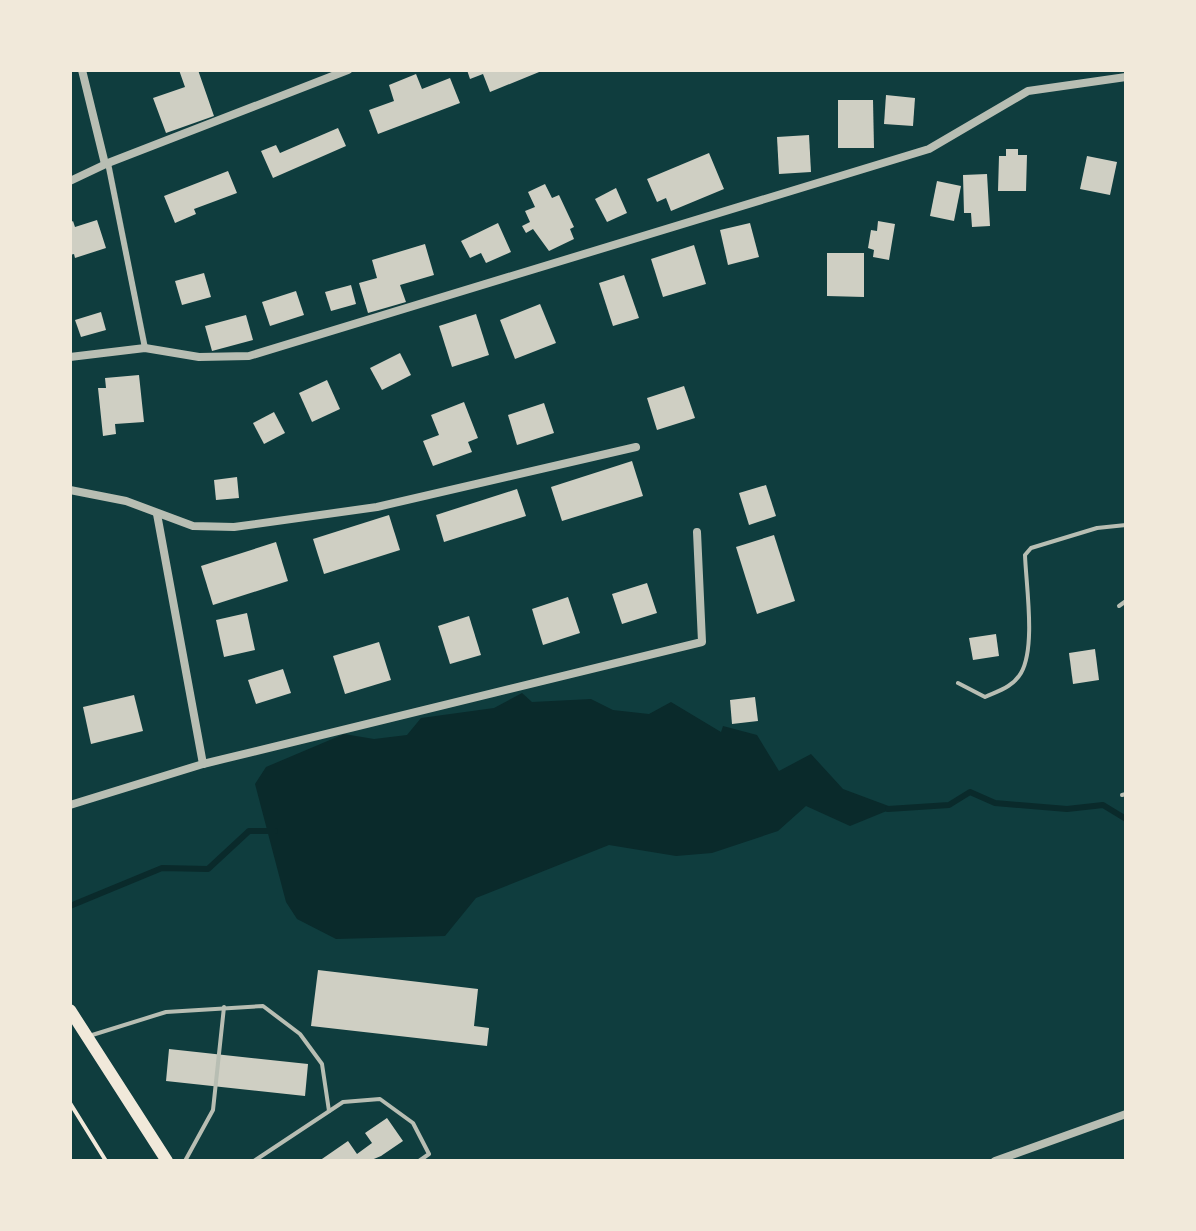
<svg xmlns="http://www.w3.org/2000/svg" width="1196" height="1231" font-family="Inter,sans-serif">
  <rect width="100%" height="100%" fill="#0f3d3e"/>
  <path fill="#0a2a2b" d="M522,693L532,702L591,699L613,710L649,714L671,702L721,732L723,726L757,735L779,771L811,754L843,789L894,808L850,826L806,806L778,831L712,853L676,856L609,845L476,898L445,936L336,939L297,919L286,902L255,784L266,767L344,734L374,739L407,735L421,718L494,708Z"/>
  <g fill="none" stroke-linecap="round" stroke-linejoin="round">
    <g stroke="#0a2a2b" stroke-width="6">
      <path d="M888,809L949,805L970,792L995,803L1067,809L1103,805L1126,819"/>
      <path d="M70,906L162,868L208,869L249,831H275"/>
    </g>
  </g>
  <g fill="#cfcfc3">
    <path d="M179,70H198L214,116L166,133L153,98L185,87Z"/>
    <path d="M467,70H544L490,92L483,74L470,79Z"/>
    <path d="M416,74L422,89L450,78L460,103L378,134L369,110L394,101L389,85Z"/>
    <path d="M886,95L915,98L913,126L884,124Z"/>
    <path d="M838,100H873L874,148H838Z"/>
    <path d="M338,128L346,146L273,178L261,151L276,145L280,153Z"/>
    <path d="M809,135L811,172L779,174L777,137Z"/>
    <path d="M1006,149H1018V155H1027L1026,191H998L999,156H1006Z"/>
    <path d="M709,153L724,189L671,211L666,198L657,202L647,179Z"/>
    <path d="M1087,156L1117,162L1110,195L1080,189Z"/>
    <path d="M228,171L237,193L194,209L196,214L175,223L164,196Z"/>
    <path d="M987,174L990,226L972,227L971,213H964L963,175Z"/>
    <path d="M937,181L961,186L954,221L930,216Z"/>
    <path d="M545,184L552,198L559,195L574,227L570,229L574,239L549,251L533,229L526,233L522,226L530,222L525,211L535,207L528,192Z"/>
    <path d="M616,188L627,213L607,222L595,199Z"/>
    <path d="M97,220L106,248L75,258L74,254L70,255V223L73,221L75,227Z"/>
    <path d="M878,221L895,224L889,260L873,257L874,250L868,248L871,230L877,231Z"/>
    <path d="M498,223L511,252L486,263L481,253L470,258L461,241Z"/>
    <path d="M750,223L759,257L728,265L720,230Z"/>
    <path d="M425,244L434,275L400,285L406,302L368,313L359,283L377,278L372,260Z"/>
    <path d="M694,245L706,284L663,297L651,259Z"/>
    <path d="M827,253H864V297L827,296Z"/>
    <path d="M204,273L211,297L182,305L175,281Z"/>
    <path d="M624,275L639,318L613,326L599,283Z"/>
    <path d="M351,285L356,304L331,311L325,292Z"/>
    <path d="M296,291L304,315L270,326L262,302Z"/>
    <path d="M540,304L556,343L515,359L500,320Z"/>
    <path d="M101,312L106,330L81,337L75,320Z"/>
    <path d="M476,314L489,355L452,367L439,326Z"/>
    <path d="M246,315L253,340L212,351L205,326Z"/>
    <path d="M400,353L411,375L382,390L370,368Z"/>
    <path d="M139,375L144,422L115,424L116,434L103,436L98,388H106L105,378Z"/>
    <path d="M327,380L340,409L312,422L299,393Z"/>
    <path d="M684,386L695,418L657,430L647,398Z"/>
    <path d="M464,402L478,438L468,442L472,452L433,466L423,441L439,435L431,415Z"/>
    <path d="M544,403L554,433L517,445L508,415Z"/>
    <path d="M274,412L285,433L264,444L253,423Z"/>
    <path d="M632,461L643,496L562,521L551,487Z"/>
    <path d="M237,477L239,498L216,500L214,480Z"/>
    <path d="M766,485L776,516L749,525L739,493Z"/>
    <path d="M517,489L526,516L444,542L436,515Z"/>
    <path d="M389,515L400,550L324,574L313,539Z"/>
    <path d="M774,535L795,601L757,614L736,547Z"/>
    <path d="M276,542L288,581L213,605L201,566Z"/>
    <path d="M647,583L657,613L622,624L612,594Z"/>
    <path d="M568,597L580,633L543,645L532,609Z"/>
    <path d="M247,613L255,650L224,657L216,620Z"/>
    <path d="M469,616L481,655L450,664L438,626Z"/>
    <path d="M996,634L999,656L973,660L969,638Z"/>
    <path d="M379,642L391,680L345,694L333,656Z"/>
    <path d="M1095,649L1099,680L1073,684L1069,653Z"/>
    <path d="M283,669L291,693L256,704L248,680Z"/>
    <path d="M134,695L143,731L91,744L83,707Z"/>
    <path d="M755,697L758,721L732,724L730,700Z"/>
    <path d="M318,970L478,989L474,1026L489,1028L487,1046L311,1026Z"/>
    <path d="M169,1049L308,1064L305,1096L166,1081Z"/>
    <path d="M387,1118L403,1141L381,1156L369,1161H319L348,1141L357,1154L372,1143L365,1133Z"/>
  </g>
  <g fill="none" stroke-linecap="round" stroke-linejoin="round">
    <path stroke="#f1e9da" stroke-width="4" d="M70,1103L106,1161"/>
    <g stroke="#b8beb3" stroke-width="4">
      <path d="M1119,606L1126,601"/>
      <path d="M958,683L985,697C998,691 1013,687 1021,673C1036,647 1026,585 1025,555L1031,548L1097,528L1126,525"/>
      <path d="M1122,795L1126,794"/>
      <path d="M89,1036L166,1012L263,1006L300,1034L322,1064L329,1111"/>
      <path d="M185,1161L213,1110L224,1007"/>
      <path d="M254,1161L343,1102L380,1099L413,1123L429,1154L419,1161"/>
    </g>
    <path stroke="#b8beb3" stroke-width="6" d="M108,163L145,348"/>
    <g stroke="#b8beb3" stroke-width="8">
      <path d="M82,70L105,164"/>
      <path d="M70,181L108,163L348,70"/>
      <path d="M70,357L145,348L199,357L249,356L929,149L1028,91L1126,77"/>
      <path d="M70,490L126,501L193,526L234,527L377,507L636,447"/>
      <path d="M157,514L203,764"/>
      <path d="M70,805L203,764L702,642L697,532"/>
      <path d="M995,1161L1126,1114"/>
    </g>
    <path stroke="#f1e9da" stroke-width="12" d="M70,1010L167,1161"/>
  </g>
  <rect width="1196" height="1231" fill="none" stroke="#f1e9da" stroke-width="144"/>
</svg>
